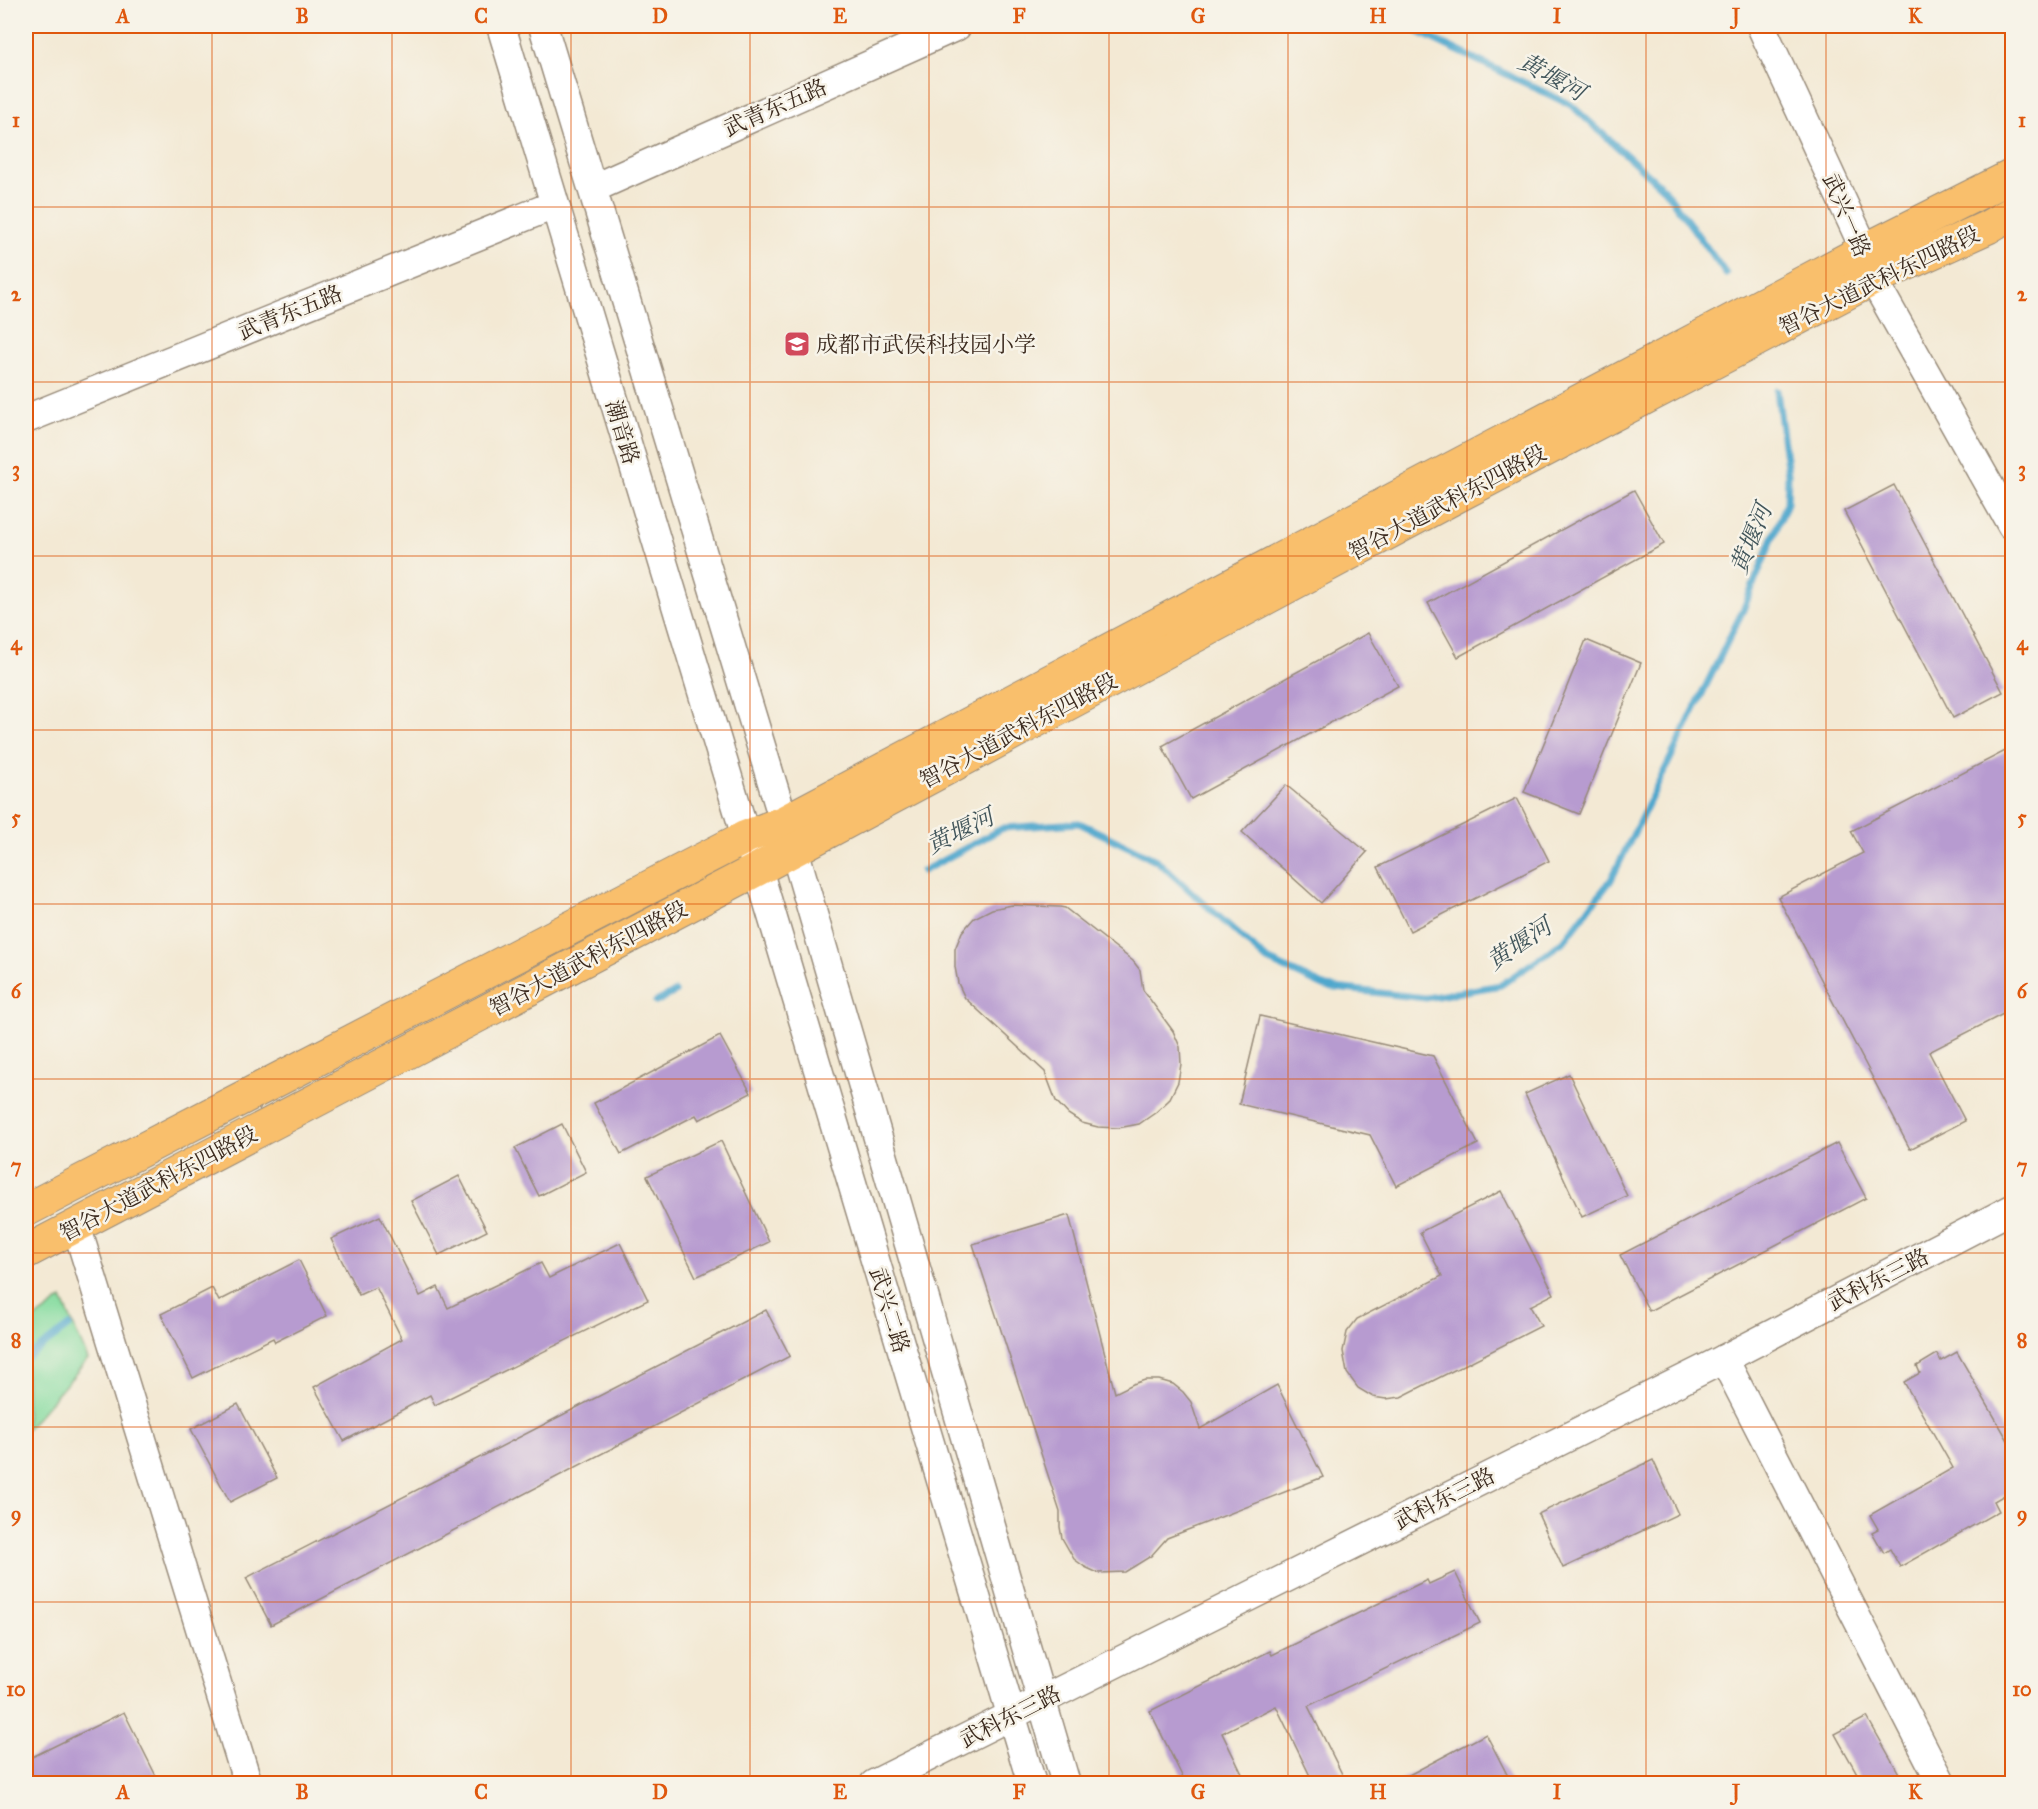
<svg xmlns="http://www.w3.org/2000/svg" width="2038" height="1809" font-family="'IM FELL Great Primer','Noto Serif SC',serif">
  <rect width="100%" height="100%" fill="#f7f3e8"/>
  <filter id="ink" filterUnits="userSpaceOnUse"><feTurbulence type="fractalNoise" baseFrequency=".0167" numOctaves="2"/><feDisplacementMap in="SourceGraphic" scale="12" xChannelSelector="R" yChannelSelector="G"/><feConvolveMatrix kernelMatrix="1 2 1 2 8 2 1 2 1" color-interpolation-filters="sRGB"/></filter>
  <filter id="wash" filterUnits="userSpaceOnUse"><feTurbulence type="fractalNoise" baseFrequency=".008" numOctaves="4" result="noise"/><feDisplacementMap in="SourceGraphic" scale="24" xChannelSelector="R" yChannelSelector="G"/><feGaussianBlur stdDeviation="1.35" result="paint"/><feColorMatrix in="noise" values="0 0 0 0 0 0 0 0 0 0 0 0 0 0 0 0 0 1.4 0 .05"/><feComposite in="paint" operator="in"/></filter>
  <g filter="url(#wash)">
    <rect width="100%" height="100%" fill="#f3e9d4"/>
    <path fill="#84db9f" stroke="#60825e" stroke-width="1.5" d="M62,1299L88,1359L26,1430V1325Z"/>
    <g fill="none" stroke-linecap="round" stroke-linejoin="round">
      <g stroke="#50a7cd" stroke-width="7">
        <path d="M1406,26L1571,105L1665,190L1726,274"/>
        <path d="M923,871L1003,828L1079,823L1156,860L1267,960L1326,987L1426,998L1501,985L1564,941L1611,880L1743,610L1787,503L1788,474L1777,391"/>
        <path d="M656,1002L675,992"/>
        <path d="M26,1358L69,1326"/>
      </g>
    </g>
    <g id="blocks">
      <g fill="#b79bd0">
        <path d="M1894,485L2003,692L1953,718L1844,511Z"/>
        <path d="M1634,490L1664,544L1458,657L1428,603Z"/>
        <path d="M1368,633L1398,686L1191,799L1162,746Z"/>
        <path d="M1586,640L1641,663L1579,814L1524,792Z"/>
        <path d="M2013,747V1009L1929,1052L1965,1121L1910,1149L1778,897L1863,853L1851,831Z"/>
        <path d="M1286,785L1367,852L1321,903L1242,832Z"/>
        <path d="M1517,798L1549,861L1410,931L1378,867Z"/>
        <path d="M1012,905L1060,907L1065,908L1133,961L1140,970L1143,990L1173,1031L1180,1047L1181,1064L1178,1082L1169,1100L1155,1113L1139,1124L1118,1128L1098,1127L1082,1123L1068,1114L1056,1101L1045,1072L965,998L958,983L955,967V949L962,932L974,918L992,909Z"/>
        <path d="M1260,1016L1433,1056L1478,1144L1396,1186L1370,1135L1239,1104Z"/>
        <path d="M720,1036L751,1093L699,1120L696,1115L621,1154L594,1103Z"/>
        <path d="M1569,1074L1627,1196L1582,1217L1525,1094Z"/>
        <path d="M562,1124L586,1172L539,1196L515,1148Z"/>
        <path d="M721,1141L769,1242L696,1277L647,1176Z"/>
        <path d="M1837,1143L1866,1198L1649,1311L1620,1255Z"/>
        <path d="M459,1176L487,1231L439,1255L411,1201Z"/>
        <path d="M1501,1191L1554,1294L1530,1306L1541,1326L1401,1397L1386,1399L1373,1397L1358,1388L1347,1373L1343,1351L1347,1332L1357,1319L1442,1276L1420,1232Z"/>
        <path d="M1069,1215L1115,1393L1133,1384L1145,1380H1159L1173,1384L1183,1392L1191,1402L1200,1429L1277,1385L1323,1477L1167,1538L1151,1556L1125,1572L1098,1573L1085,1567L1074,1559L1062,1538L1060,1527V1512L973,1244Z"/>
        <path d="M380,1216L420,1296L438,1287L448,1308L541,1263L549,1278L620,1243L648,1300L435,1405L430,1395L344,1441L314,1387L402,1339L376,1287L359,1295L331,1239Z"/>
        <path d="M299,1260L327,1316L275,1342L273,1338L193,1378L161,1314L212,1288L219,1301Z"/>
        <path d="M766,1310L790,1356L271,1625L246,1578Z"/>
        <path d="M1957,1352L2013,1449V1490L1994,1501L1999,1511L1900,1567L1890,1549L1884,1553L1872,1532L1878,1529L1870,1515L1953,1468L1904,1382L1920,1373L1917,1366L1937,1354L1941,1361Z"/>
        <path d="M238,1404L277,1478L230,1502L191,1429Z"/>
        <path d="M1653,1460L1678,1514L1563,1568L1538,1514Z"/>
        <path d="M1455,1572L1480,1623L1308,1706L1347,1784H1314L1276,1706L1222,1733L1247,1784H1186L1150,1711L1270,1651L1272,1655L1427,1580L1429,1584Z"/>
        <path d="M124,1712L160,1784H26V1760Z"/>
        <path d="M1867,1717L1905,1784H1863L1835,1734Z"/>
        <path d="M1486,1734L1512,1784H1392Z"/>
      </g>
    </g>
  </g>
  <g filter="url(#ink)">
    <use href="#blocks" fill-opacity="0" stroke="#978a79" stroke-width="1.5"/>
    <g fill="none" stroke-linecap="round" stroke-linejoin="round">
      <g stroke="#978a79" stroke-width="31">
        <g id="minor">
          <path d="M501,26L746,837L758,869L1032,1784"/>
          <path d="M543,26L784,822L794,849L1066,1784"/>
          <path d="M1761,26L1865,250L1873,279L2012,526"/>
          <path d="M594,188L957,26"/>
          <path d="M26,419L554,205"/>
          <path d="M76,1225L248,1784"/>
          <path d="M1724,1359L1942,1784"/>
          <path d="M874,1784L1724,1359L2012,1209"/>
        </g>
      </g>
      <g stroke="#978a79" stroke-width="35">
        <g id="major">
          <path d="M26,1210L746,837L784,822L1865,250L2012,176"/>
          <path d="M26,1252L758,869L1455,497L1873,279L1988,227L2012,213"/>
        </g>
      </g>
      <use href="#minor" stroke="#fff" stroke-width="28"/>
      <use href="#major" stroke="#f9bf6c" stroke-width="33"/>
    </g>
  </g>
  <path fill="none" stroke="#df570d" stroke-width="1.5" stroke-opacity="0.55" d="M212,26V1784M392,26V1784M571,26V1784M750,26V1784M929,26V1784M1109,26V1784M1288,26V1784M1467,26V1784M1646,26V1784M1826,26V1784M26,207H2012M26,382H2012M26,556H2012M26,730H2012M26,904H2012M26,1079H2012M26,1253H2012M26,1427H2012M26,1602H2012"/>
  <defs>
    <g id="school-square" transform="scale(1.35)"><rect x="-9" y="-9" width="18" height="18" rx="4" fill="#d1495b" stroke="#f7f3e8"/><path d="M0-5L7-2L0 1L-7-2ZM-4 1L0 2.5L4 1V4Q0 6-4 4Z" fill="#fff"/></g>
  </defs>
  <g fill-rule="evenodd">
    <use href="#school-square" x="797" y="344"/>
  </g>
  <g text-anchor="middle" stroke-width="5" stroke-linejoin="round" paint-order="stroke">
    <g font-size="22" fill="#3b2a1e" stroke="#f7f3e8">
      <text transform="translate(775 107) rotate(-24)" y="8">武青东五路</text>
      <text transform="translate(1847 215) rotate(67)" y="8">武兴一路</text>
      <text transform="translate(1879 280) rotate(-26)" y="8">智谷大道武科东四路段</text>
      <text transform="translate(290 312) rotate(-22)" y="8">武青东五路</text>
      <text transform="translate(623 432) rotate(73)" y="8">潮音路</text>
      <text transform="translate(1447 502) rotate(-28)" y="8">智谷大道武科东四路段</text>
      <text transform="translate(1018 730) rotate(-28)" y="8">智谷大道武科东四路段</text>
      <text transform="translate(588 958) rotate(-28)" y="8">智谷大道武科东四路段</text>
      <text transform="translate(158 1183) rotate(-28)" y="8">智谷大道武科东四路段</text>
      <text transform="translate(1878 1279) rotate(-27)" y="8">武科东三路</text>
      <text transform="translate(890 1310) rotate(73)" y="8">武兴二路</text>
      <text transform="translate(1444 1498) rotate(-27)" y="8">武科东三路</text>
      <text transform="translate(1010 1716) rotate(-27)" y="8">武科东三路</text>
    </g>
    <g font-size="22" fill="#3b2a1e" stroke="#f7f3e8" text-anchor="start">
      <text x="816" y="352">成都市武侯科技园小学</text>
    </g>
    <g font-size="24" font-style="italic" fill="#42565b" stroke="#f7f3e8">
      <text transform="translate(1552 77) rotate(29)" y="8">黄堰河</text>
      <text transform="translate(1751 539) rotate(-68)" y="8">黄堰河</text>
      <text transform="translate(960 831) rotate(-26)" y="8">黄堰河</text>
      <text transform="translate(1519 944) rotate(-34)" y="8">黄堰河</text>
    </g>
  </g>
  <rect width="2038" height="1809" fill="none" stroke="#f7f3e8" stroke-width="66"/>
  <rect x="33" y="33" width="1972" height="1743" fill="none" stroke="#df570d" stroke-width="2"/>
  <g font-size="20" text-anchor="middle" font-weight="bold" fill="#df570d">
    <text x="123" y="23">A</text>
    <text x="302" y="23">B</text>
    <text x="481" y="23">C</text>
    <text x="660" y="23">D</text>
    <text x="840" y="23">E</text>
    <text x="1019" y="23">F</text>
    <text x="1198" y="23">G</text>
    <text x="1378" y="23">H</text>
    <text x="1557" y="23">I</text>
    <text x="1736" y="23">J</text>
    <text x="1915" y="23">K</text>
    <text x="16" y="127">1</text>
    <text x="2022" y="127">1</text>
    <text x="16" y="301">2</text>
    <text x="2022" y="301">2</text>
    <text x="16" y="476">3</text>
    <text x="2022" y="476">3</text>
    <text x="16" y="650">4</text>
    <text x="2022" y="650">4</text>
    <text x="16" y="824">5</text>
    <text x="2022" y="824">5</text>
    <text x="16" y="998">6</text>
    <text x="2022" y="998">6</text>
    <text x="16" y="1173">7</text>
    <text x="2022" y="1173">7</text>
    <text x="16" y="1347">8</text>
    <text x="2022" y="1347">8</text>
    <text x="16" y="1521">9</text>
    <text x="2022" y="1521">9</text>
    <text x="16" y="1696">10</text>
    <text x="2022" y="1696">10</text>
    <text x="123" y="1799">A</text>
    <text x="302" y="1799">B</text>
    <text x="481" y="1799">C</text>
    <text x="660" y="1799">D</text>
    <text x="840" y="1799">E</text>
    <text x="1019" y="1799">F</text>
    <text x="1198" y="1799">G</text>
    <text x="1378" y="1799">H</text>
    <text x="1557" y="1799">I</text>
    <text x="1736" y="1799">J</text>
    <text x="1915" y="1799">K</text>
  </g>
</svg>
